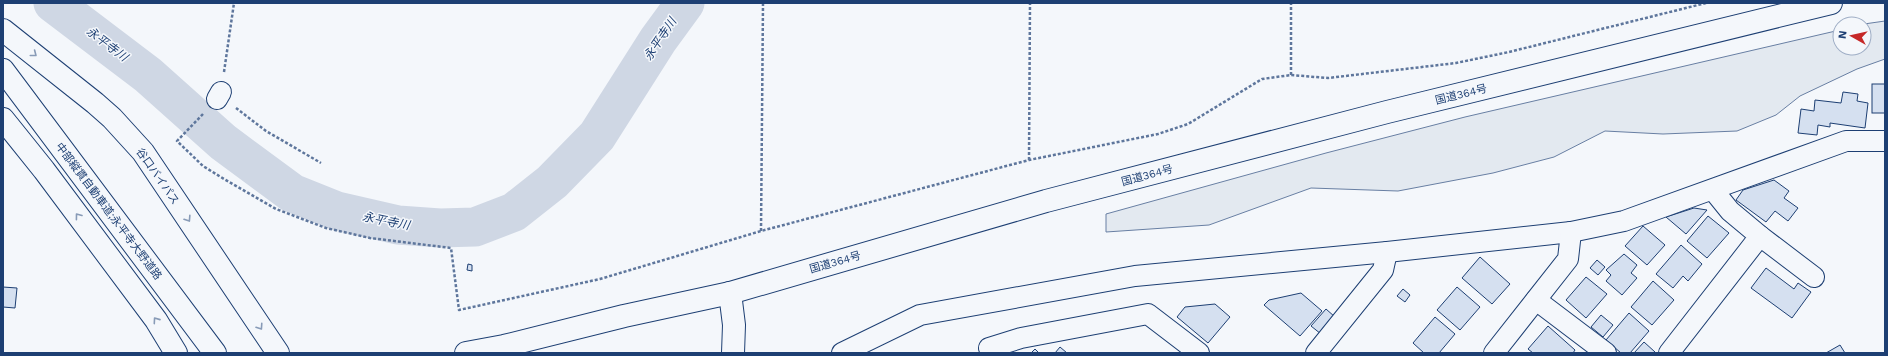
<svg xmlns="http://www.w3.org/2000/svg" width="1888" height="356" font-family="'Work Sans','Noto Sans JP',sans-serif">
  <rect width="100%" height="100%" fill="#f4f7fb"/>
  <path fill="#e3e9f0" stroke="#687fa3" d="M1885,21V59L1857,69L1800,96L1776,115L1737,131L1663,134L1605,131L1554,157L1493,173L1398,191L1311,188L1209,225L1106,232V214L1326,153L1465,117L1840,30V48H1864V24Z"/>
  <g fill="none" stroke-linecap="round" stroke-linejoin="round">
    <path stroke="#cfd7e4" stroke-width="39" d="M53,3L148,75L223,142L292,193L337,211L398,225L440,228L475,227L514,212L552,182L597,136L658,40L685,3"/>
  </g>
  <g fill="#d5e0f0" stroke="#1d3f73">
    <rect x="1872" y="84" width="13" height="29"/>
    <path d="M1843,92L1858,94L1857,101L1868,103L1865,128L1830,123V127L1818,125L1817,135L1798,133L1801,109L1814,111L1815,100L1841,103Z"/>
    <path d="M1774,180L1789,191L1784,198L1798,208L1788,221L1775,211L1766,222L1736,200L1743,190Z"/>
    <path d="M1694,208L1707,210L1686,234L1666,217Z"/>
    <path d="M1708,216L1729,233L1707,258L1687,241Z"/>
    <path d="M1643,226L1665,245L1647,265L1625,246Z"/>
    <path d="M1681,245L1702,264L1688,281L1683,276L1673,288L1656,274Z"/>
    <path d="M1624,254L1637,265L1631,273L1637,278L1622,295L1606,281L1611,275L1606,270Z"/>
    <path d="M1480,257L1510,284L1492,304L1462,278Z"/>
    <path d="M1597,260L1605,267L1598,275L1590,268Z"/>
    <path d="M468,264L472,265V271L467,270Z"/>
    <path d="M1766,268L1794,289L1798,283L1811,292L1792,318L1751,288Z"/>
    <path d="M1586,277L1607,294L1586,318L1566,300Z"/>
    <path d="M1653,281L1674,300L1652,325L1631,307Z"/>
    <path d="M3,287L17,288L15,308L3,307Z"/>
    <path d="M1457,287L1480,307L1460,330L1437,310Z"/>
    <path d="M1403,289L1410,295L1405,302L1397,296Z"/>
    <path d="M1301,293L1322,311L1300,336L1264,305L1269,300Z"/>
    <path d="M1215,304L1230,317L1208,343L1177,317L1185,307Z"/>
    <path d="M1326,309L1335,317L1321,334L1311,326Z"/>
    <path d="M1629,313L1649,331L1630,353H1621L1606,340Z"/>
    <path d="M1601,315L1613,325L1603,337L1591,327Z"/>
    <path d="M1435,317L1455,334L1439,353H1424L1413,343Z"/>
    <path d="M1548,326L1575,350L1573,353H1533L1528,349Z"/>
    <path d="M1644,342L1655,352L1654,353H1634Z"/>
    <path d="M1840,345L1845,353H1826Z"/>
    <path d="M1060,347L1067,353H1055Z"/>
    <path d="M1035,349L1039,353H1031Z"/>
  </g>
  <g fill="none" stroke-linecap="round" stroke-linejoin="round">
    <g stroke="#1d3f73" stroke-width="22">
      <g id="minor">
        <path d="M217,99L221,92"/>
        <path d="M1760,236L1814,277"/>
        <path d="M1536,300L1606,353"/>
        <path d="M989,348L1021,338L1148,314L1199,353"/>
        <path d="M842,353L920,315L1135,276L1387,252L1571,232L1624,221L1846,141H1885"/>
        <path d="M1316,353L1383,270L1387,252"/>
        <path d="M1494,353L1568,259L1571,232"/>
        <path d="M1669,353L1760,236L1730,211L1713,190"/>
      </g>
    </g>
    <g stroke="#1d3f73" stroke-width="24">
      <path id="secondary" d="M730,293L734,325L733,353"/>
    </g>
    <g stroke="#1d3f73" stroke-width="24">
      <g id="trunk">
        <path d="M3,30L95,103L112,118L143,152L278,353"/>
        <path d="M3,119L44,170L156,320L176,353"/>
        <path d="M466,353L504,346L624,316L730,293L1046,201L1387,112L1831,3"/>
      </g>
    </g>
    <g stroke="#1d3f73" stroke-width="24">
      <path id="motorway" d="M3,70L215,353"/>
    </g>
    <g stroke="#5e769c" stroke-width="2.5" stroke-dasharray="3 2" stroke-linecap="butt">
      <path d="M224,72L234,3"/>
      <path d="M1291,75V3"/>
      <path d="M236,108L266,131L321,163"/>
      <path d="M203,114L177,141L203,166L224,179L276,209L326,228L370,238L451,248L459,310L600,279L761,231L1029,160L1158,134L1188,124L1262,79L1291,75L1328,78L1456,63L1509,52L1706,3"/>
      <path d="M1029,160L1030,3"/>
      <path d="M761,231L763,3"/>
    </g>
    <use href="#minor" stroke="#f4f7fb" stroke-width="20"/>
    <use href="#secondary" stroke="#f4f7fb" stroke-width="22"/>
    <use href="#trunk" stroke="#f4f7fb" stroke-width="22"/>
    <use href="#motorway" stroke="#f4f7fb" stroke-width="22"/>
  </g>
  <defs><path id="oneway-chevron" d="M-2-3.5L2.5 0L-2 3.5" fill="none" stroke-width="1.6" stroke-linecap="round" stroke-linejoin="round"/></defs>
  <g stroke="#889bb7">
    <use href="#oneway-chevron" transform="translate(34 54) rotate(38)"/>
    <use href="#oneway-chevron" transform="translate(78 216) rotate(-127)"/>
    <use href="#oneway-chevron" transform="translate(188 219) rotate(57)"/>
    <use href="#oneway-chevron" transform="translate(156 320) rotate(-125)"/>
    <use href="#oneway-chevron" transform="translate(260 327) rotate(56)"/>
  </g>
  <g text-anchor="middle" stroke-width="3" stroke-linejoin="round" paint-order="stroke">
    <g font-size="11" fill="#1d3f73" stroke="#f4f7fb">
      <text transform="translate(1461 94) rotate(-14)" y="4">国道364号</text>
      <text transform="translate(1147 175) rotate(-15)" y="4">国道364号</text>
      <text transform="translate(158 176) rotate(55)" y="4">谷口バイパス</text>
      <text transform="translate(109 211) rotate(53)" y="4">中部縦貫自動車道;永平寺大野道路</text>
      <text transform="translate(835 262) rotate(-16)" y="4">国道364号</text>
    </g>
    <g font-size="12" font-style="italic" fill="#1d3f73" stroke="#f4f7fb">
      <text transform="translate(660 39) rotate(-56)" y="4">永平寺川</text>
      <text transform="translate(107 44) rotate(37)" y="4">永平寺川</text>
      <text transform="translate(386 221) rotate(11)" y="4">永平寺川</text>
    </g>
  </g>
  <rect width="1888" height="356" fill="none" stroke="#1d3f73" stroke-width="8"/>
  <g transform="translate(1852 36) rotate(278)"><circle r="19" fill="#f4f7fb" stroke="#9eadc5"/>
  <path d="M0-3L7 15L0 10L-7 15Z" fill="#c62828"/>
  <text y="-6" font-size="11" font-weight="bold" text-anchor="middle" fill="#1d3f73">N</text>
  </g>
</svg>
